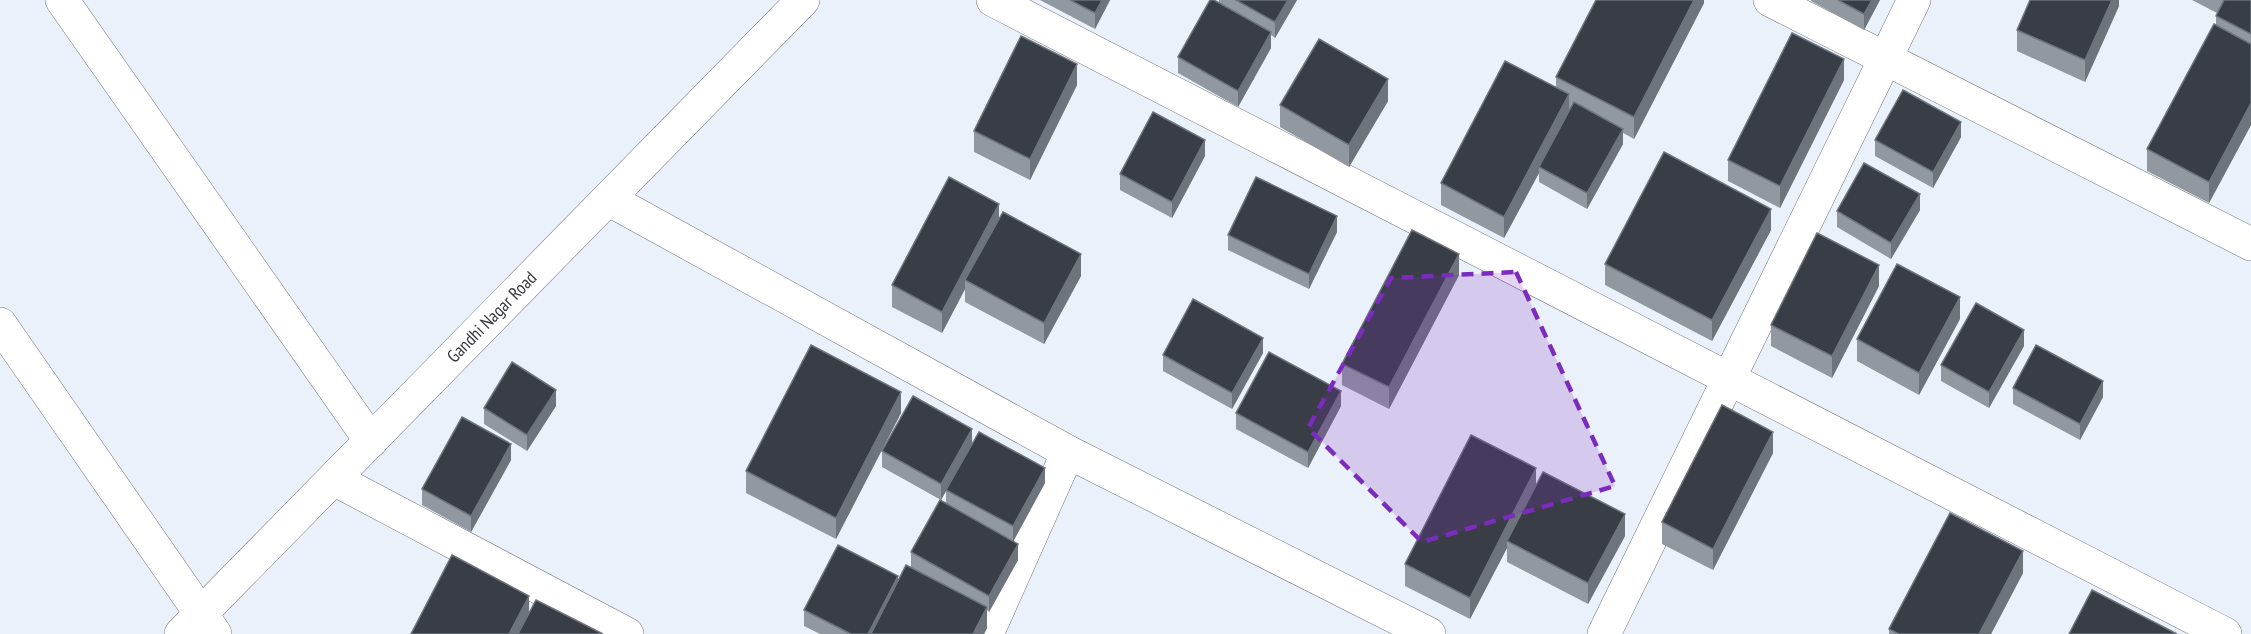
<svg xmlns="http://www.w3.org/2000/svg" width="2251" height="634" font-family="'PT Sans Narrow',sans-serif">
  <rect width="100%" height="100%" fill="#ebf1fb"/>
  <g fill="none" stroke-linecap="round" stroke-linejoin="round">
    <g stroke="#727881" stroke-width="34">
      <g id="minor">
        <path d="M62,0L371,441"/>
        <path d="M993,0L2225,634"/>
        <path d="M1770,0L2251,244"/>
        <path d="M608,199L1068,452L1429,634"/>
        <path d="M0,324L215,634"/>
        <path d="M334,479L627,634"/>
        <path d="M987,634L1068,452"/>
        <path d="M1604,634L1914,0"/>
      </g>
    </g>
    <g stroke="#727881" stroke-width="34">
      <g id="tertiary">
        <path id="s1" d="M181,634L803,0"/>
      </g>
    </g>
    <use href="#minor" stroke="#fff" stroke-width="33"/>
    <use href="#tertiary" stroke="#fff" stroke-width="33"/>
  </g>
  <g fill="#9298a0">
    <path d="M1040,0H1110L1095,29Z"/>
    <path d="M1219,0H1297L1275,38L1271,35V48L1238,107L1178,73V57L1219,3Z"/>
    <path d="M1704,0V3L1634,139L1623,133V144L1587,209L1539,182V173L1504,238L1441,205V183L1556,88V77Z"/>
    <path d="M1811,0H1880L1864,30L1811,1Z"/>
    <path d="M2119,0V6L2085,82L2017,51V30Z"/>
    <path d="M2192,0H2251V125L2209,203L2147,171V149L2216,25V16L2217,13Z"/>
    <path d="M1844,80L1780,208L1728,181V160Z"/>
    <path d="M1077,85L1030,180L974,152V131Z"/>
    <path d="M1388,101L1349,167L1280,127V105Z"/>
    <path d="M1961,137L1933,188L1875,156V140Z"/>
    <path d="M1205,156L1172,218L1120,190V174Z"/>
    <path d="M1920,210L1891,259L1837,227V211Z"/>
    <path d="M999,219L1081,276L1044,344L965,302V289L942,333L892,307V285Z"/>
    <path d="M1771,230L1712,341L1605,285V264Z"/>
    <path d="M1337,232L1309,289L1228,250V235Z"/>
    <path d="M1459,275L1389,409L1342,385V364Z"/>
    <path d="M1879,286L1832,378L1771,346V325Z"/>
    <path d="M1960,319L1919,395L1857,361V339Z"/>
    <path d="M2024,346L1989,408L1941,381V365Z"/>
    <path d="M1263,353L1232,409L1163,371V355Z"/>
    <path d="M2013,388L2103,397L2080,440L2013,404Z"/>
    <path d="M556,406L527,451L484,424V408Z"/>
    <path d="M1341,406L1308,468L1236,429V413Z"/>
    <path d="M901,413L836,539L746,493V471Z"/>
    <path d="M972,444L1045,483L1013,541L1018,560L989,612L987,610V628L984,634H820L804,626V610L898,579L911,568V552L946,503V490L953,479L941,500L882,467V451Z"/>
    <path d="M1773,453L1713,570L1662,544V522Z"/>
    <path d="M511,460L471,532L422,505V489Z"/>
    <path d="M1536,485L1625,536L1588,604L1507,562V548L1470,619L1405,586V564Z"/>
    <path d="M2023,573L1991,634H1889V629Z"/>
  </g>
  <g fill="#6e747c">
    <path d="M1102,0H1110L1095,29V13Z"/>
    <path d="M1288,0H1297L1275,38V22Z"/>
    <path d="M1694,0H1704V3L1634,139V117Z"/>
    <path d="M1872,0H1880L1864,30V14Z"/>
    <path d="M2112,0H2119V6L2085,82V60Z"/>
    <path d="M1271,32V48L1238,107V91Z"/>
    <path d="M1844,59V80L1780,208V186Z"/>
    <path d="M1077,64V85L1030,180V159Z"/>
    <path d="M1388,79V101L1349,167V145Z"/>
    <path d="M1569,94V116L1539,167V173L1504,238V217Z"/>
    <path d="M2251,103V125L2209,203V182Z"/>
    <path d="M1961,122V137L1933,188V172Z"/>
    <path d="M1623,129V144L1587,209V193Z"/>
    <path d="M1205,140V156L1172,218V202Z"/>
    <path d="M1920,194V210L1891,259V243Z"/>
    <path d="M999,204V225L965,280V289L942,333V312Z"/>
    <path d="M1771,209V230L1712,341V320Z"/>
    <path d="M1337,216V232L1309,289V274Z"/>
    <path d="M1081,254V276L1044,344V323Z"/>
    <path d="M1459,254V275L1389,409V387Z"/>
    <path d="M1879,265V286L1832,378V356Z"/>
    <path d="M1960,297V319L1919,395V373Z"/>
    <path d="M2024,330V346L1989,408V392Z"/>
    <path d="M1263,338V353L1232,409V393Z"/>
    <path d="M2103,381V397L2080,440V424Z"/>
    <path d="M556,390V406L527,451V435Z"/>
    <path d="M1341,391V406L1308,468V452Z"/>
    <path d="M901,392V413L836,539V518Z"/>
    <path d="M972,429V445L941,500V484Z"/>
    <path d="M1773,432V453L1713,570V549Z"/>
    <path d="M511,444V460L471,532V516Z"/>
    <path d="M1045,468V483L1013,542V526Z"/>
    <path d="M1536,468V490L1507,541V548L1470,619V598Z"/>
    <path d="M1625,514V536L1588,604V583Z"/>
    <path d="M1018,544V560L989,612V596Z"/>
    <path d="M2023,551V573L1991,634H1979Z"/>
    <path d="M898,576V592L876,634H868Z"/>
    <path d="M529,596V617L520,634H509Z"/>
    <path d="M987,607V628L984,634H973Z"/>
  </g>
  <g fill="#393e46" stroke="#6e747c" stroke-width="1.5">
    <path d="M1070,0H1102L1095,13Z"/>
    <path d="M1210,0H1214L1271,32L1238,91L1178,57Z"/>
    <path d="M1236,0H1288L1275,22Z"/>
    <path d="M1596,0H1694L1634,117L1556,77Z"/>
    <path d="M1838,0H1872L1864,14Z"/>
    <path d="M2030,0H2112L2085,60L2017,30Z"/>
    <path d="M2224,0H2251V34L2216,16Z"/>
    <path d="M2214,24L2251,44V103L2209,182L2147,149Z"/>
    <path d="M1792,33L1844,59L1780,186L1728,160Z"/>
    <path d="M1021,36L1077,64L1030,159L974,131Z"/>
    <path d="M1319,39L1388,79L1349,145L1280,105Z"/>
    <path d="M1505,61L1569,94L1504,217L1441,183Z"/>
    <path d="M1903,90L1961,122L1933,172L1875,140Z"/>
    <path d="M1574,102L1623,129L1587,193L1539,167Z"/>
    <path d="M1153,112L1205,140L1172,202L1120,174Z"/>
    <path d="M1664,152L1771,209L1712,320L1605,264Z"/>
    <path d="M1864,163L1920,194L1891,243L1837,211Z"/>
    <path d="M949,177L999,204L942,312L892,285Z"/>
    <path d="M1256,177L1337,216L1309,274L1228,235Z"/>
    <path d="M1003,212L1081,254L1044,323L965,280Z"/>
    <path d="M1412,230L1459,254L1389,387L1342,364Z"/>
    <path d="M1817,233L1879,265L1832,356L1771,325Z"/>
    <path d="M1897,264L1960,297L1919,373L1857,339Z"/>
    <path d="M1193,299L1263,338L1232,393L1163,355Z"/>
    <path d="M1976,303L2024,330L1989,392L1941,365Z"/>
    <path d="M811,345L901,392L836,518L746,471Z"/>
    <path d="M2036,345L2103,381L2080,424L2013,388Z"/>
    <path d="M1269,352L1341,391L1308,452L1236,413Z"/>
    <path d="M512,362L556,390L527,435L484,408Z"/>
    <path d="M913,396L972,429L941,484L882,451Z"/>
    <path d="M1722,405L1773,432L1713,549L1662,522Z"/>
    <path d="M462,417L511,444L471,516L422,489Z"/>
    <path d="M979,432L1045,468L1013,526L946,490Z"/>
    <path d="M1471,435L1536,468L1470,598L1405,564Z"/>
    <path d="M1543,472L1625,514L1588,583L1507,541Z"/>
    <path d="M940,500L1018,544L989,596L911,552Z"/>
    <path d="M1950,513L2023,551L1979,634H1899L1889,629Z"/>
    <path d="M838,545L898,576L868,634H851L804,610Z"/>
    <path d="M452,555L529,596L509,634H411Z"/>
    <path d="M906,565L987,607L973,634H871Z"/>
    <path d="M2092,590L2177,634H2069Z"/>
    <path d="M536,600L603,634H518Z"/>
  </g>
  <path fill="#7b2cbf" fill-opacity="0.2" stroke="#7b2cbf" stroke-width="4.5" stroke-dasharray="12 8" stroke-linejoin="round" d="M1516,272L1615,486L1422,542L1308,428L1391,278Z"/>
  <g text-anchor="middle" stroke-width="6" stroke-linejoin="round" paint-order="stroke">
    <g font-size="18" fill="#383a3e" stroke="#fefefe">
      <text dy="6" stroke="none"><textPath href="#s1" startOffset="444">Gandhi Nagar Road</textPath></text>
    </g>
  </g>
</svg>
